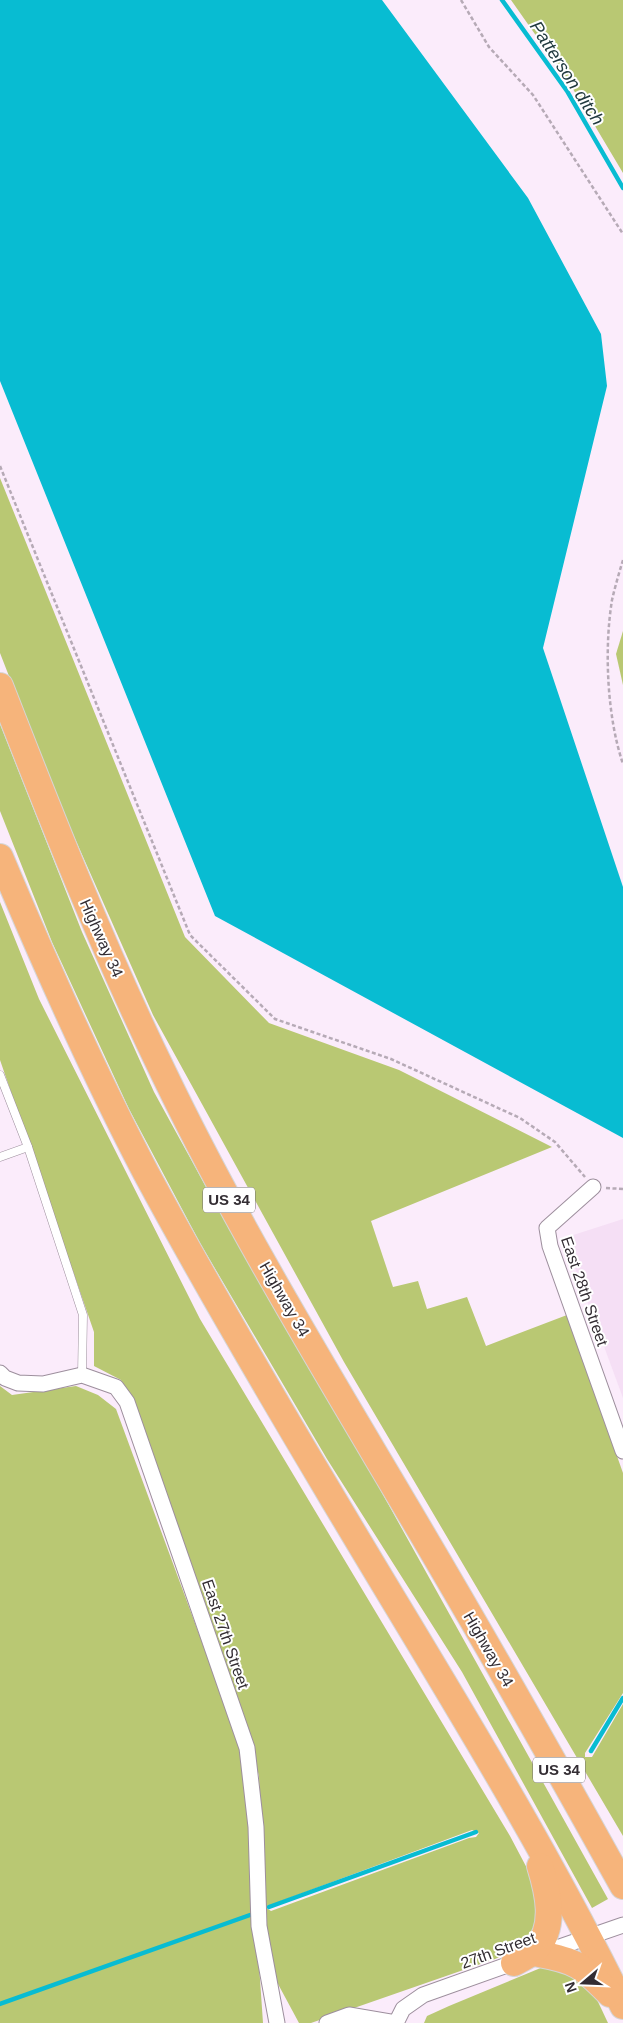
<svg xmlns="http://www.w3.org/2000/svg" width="623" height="2023" font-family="Arial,sans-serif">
  <rect width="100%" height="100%" fill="#fbecfb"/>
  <path fill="#f5dff5" d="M623,1219V1398L564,1238Z"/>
  <g fill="#b9c873" fill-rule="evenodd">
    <path d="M511,0H623V173L570,84Z"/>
    <path d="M0,478L185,937L269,1023L399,1070L552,1147L371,1221L393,1287L418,1281L427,1309L467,1297L486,1346L567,1315L623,1473V1693L585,1753V1757H592L623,1704V1836L344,1362L153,1015L53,789L0,653Z"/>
    <path d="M623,631V685L616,654Z"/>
    <path d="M0,724L82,932L154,1092L228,1227L352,1439L608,1899L592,1908L462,1672L327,1459L200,1243L129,1109L52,942L0,811Z"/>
    <path d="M0,902L39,999L200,1319L510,1836L539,1891V1916L526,1945L495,1959L311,2023H299L278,1984L269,1958L263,1904L259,1776L247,1729L121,1380L94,1366V1332L0,1060ZM472,1830L479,1833L476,1837L469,1838L271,1911L265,1907Z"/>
    <path d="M0,1386L12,1395L76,1386L98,1395L116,1409L234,1729L246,1776L263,2023H0Z"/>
    <path d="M543,1967L564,1970L592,1989L608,2023H424L427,2016L449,2006Z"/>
  </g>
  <path fill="#08bcd2" d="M0,0H382L528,198L601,334L607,386L543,648L623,887V1138L215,916L0,381Z"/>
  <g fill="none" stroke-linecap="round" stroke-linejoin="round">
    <g stroke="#08bcd2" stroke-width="4.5">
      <path d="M502,0L567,91L623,188"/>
      <path d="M591,1751L623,1698"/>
      <path d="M269,1907L476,1832"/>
      <path d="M0,2004L250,1915"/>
    </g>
    <g stroke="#9d8f9d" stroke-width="9">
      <g id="service">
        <path d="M0,1075L28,1147L83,1315L82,1375"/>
        <path d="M0,1157L28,1147"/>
      </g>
    </g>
    <g stroke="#9d8f9d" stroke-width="17">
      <g id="minor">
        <path d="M593,1187L547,1228L550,1246L623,1451"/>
        <path d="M0,1373L5,1378L18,1383L43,1384L82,1375L116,1387L127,1402L247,1748L256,1827L259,1926L277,2023"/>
        <path d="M545,1952L623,1925"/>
        <path d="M327,2023L349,2015L396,2023"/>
        <path d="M396,2023L403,2009L423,1995L521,1960"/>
      </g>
    </g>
    <g stroke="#d6d5d6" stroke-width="28">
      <g id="trunk">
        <path d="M0,686C51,817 102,947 164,1074C240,1232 332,1381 421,1532C490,1649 557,1767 623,1886"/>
        <path d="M0,857C45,964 92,1070 146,1173C203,1279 264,1383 326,1487C427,1658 535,1826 623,2006"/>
        <path d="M539,1954C578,1961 582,1966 610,1994"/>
        <path d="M514,1963C521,1959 530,1955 535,1950C557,1927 548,1892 540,1866"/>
      </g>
    </g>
    <g stroke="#b6aab6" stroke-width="2.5" stroke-dasharray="4 2.5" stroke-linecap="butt">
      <path d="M461,0L489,47L533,95L623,234"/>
      <path d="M0,466L190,935L275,1019L391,1059L520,1118L555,1142L585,1177"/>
      <path d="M623,560C619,573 615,587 612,600C604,649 607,717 623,764"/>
      <path d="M606,1188L623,1189"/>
    </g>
    <use href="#service" stroke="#fff" stroke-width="8"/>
    <use href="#minor" stroke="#fff" stroke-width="15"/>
    <use href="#trunk" stroke="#f6b47b" stroke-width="26"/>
  </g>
  <g text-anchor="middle" stroke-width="4" stroke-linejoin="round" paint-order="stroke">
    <g fill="#fff" stroke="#706c70" stroke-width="1">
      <rect x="203" y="1187.5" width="52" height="25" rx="4"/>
      <rect x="533" y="1757.5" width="52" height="25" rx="4"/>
    </g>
    <g font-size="15" font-weight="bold" fill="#332d33">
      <text x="229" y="1205">US 34</text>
      <text x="559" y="1775">US 34</text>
    </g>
    <g font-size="16" fill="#332d33" stroke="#fff">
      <text transform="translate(102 938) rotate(66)" y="6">Highway 34</text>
      <text transform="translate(585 1291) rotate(71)" y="6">East 28th Street</text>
      <text transform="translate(285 1299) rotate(60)" y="6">Highway 34</text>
      <text transform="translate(226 1634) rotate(71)" y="6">East 27th Street</text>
      <text transform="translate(489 1649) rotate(60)" y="6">Highway 34</text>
      <text transform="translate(498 1950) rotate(-20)" y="6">27th Street</text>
    </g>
    <g font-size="18" font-style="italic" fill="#223a3f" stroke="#fff">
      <text transform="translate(567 73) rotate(57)" y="6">Patterson ditch</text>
    </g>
  </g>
  <g transform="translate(583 1983) rotate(251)" stroke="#ffffff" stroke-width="4" paint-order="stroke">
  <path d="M0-4L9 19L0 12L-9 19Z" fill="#332d33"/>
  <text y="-8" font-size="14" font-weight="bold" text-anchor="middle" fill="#332d33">N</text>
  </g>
</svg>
